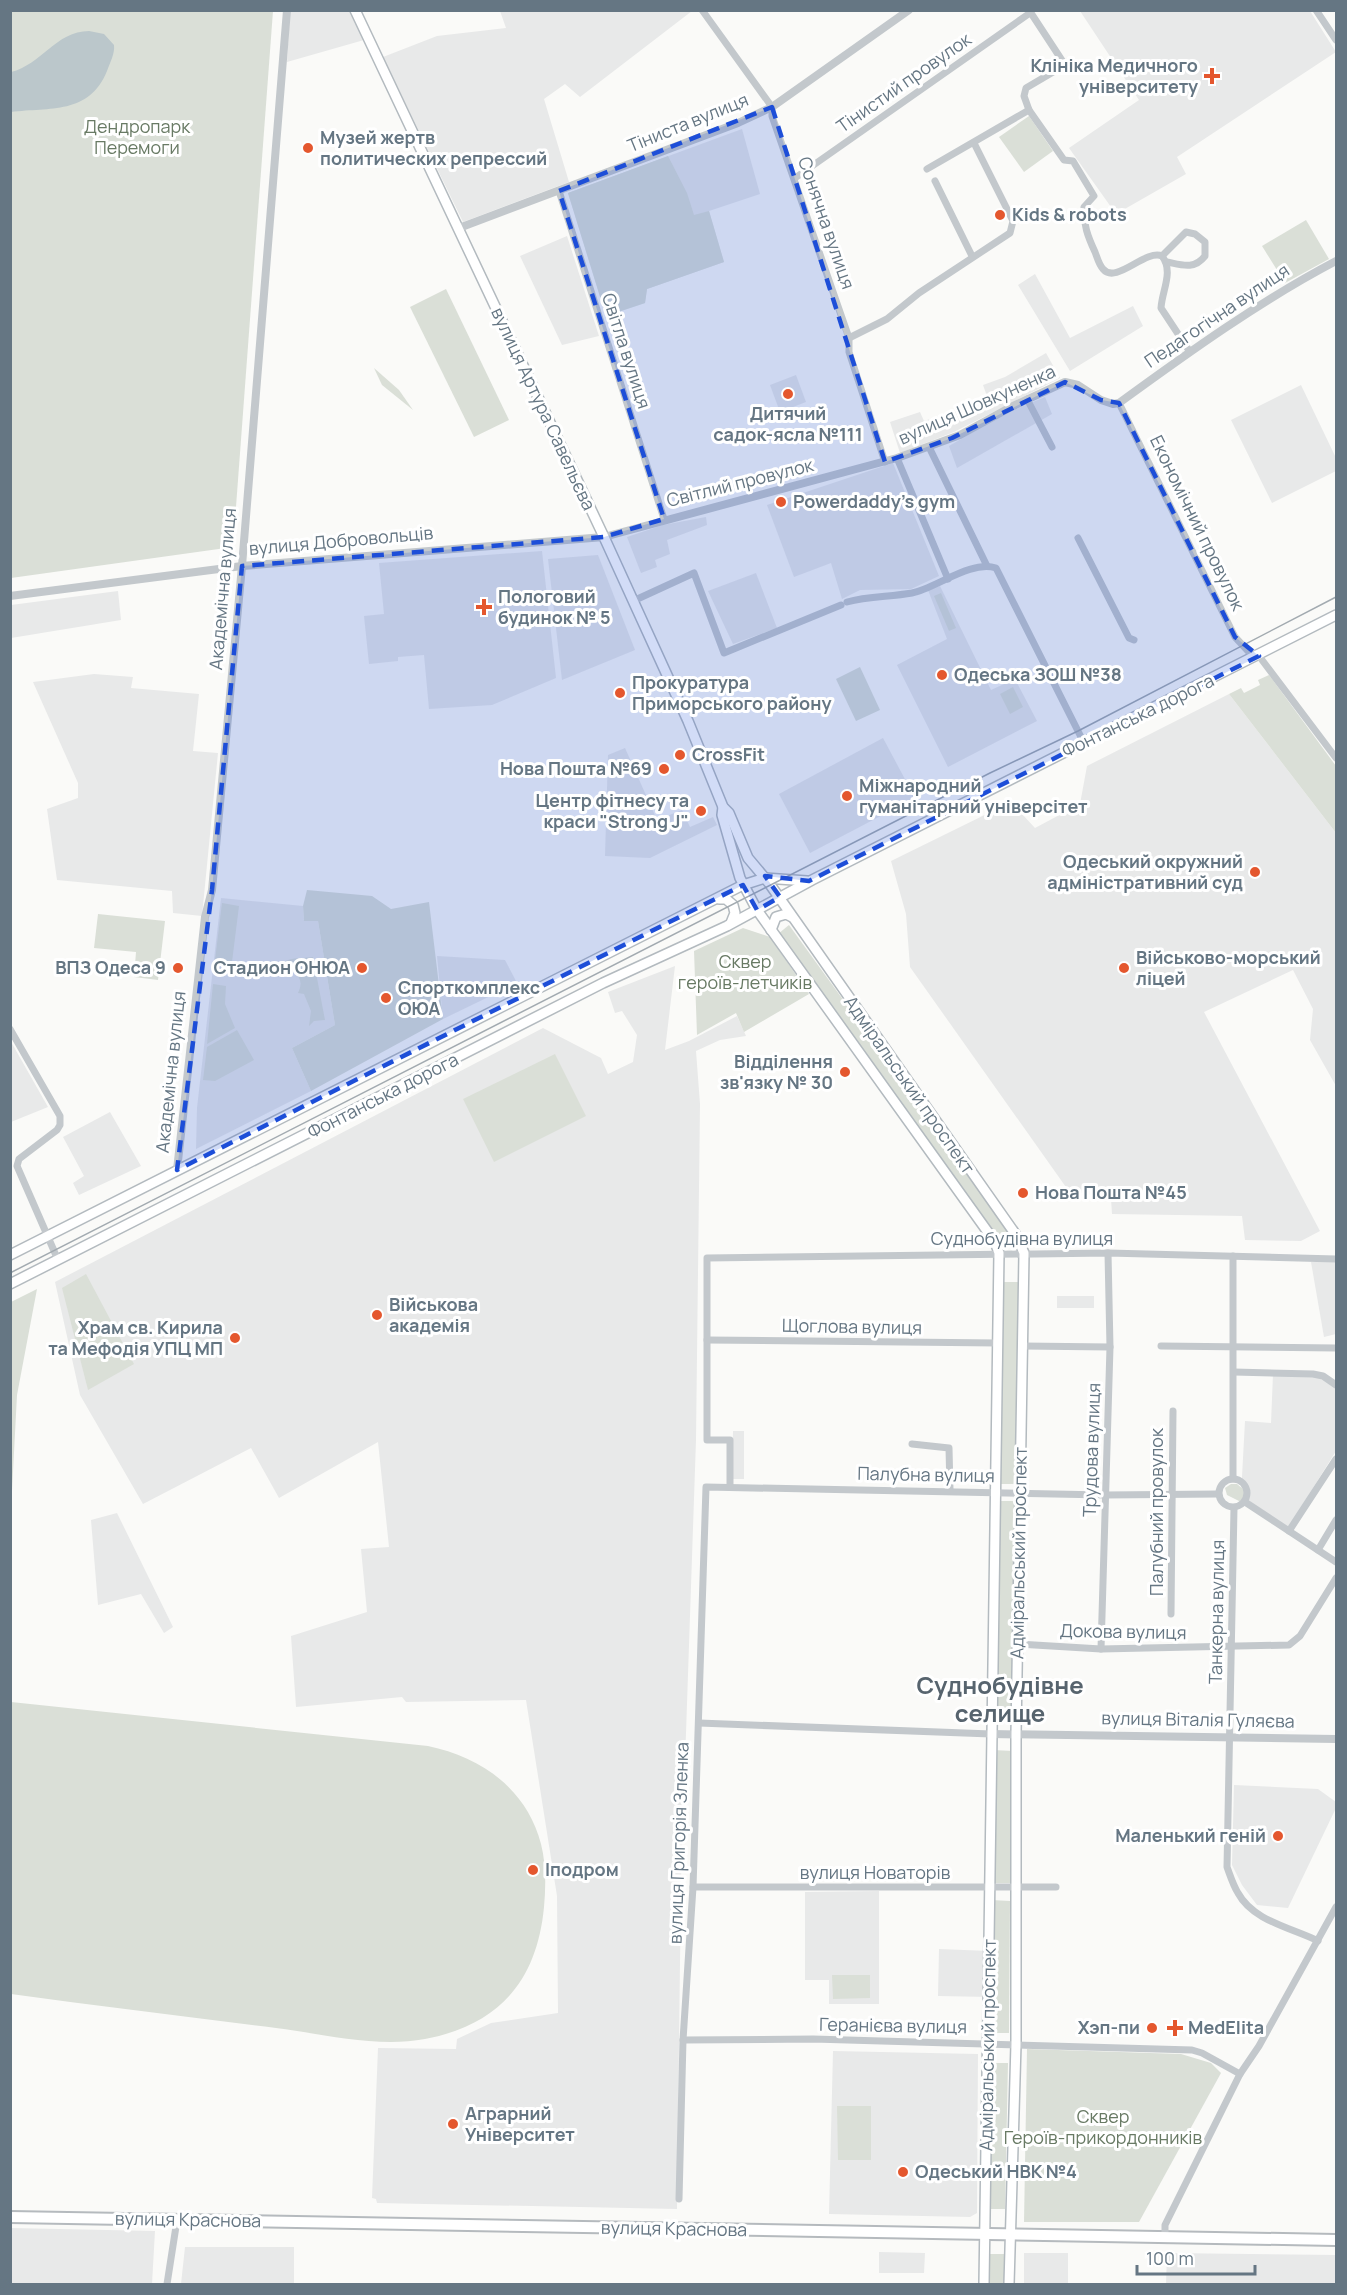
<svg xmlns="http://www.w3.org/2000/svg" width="1347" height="2295" font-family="Manrope,sans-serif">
  <rect width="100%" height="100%" fill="#fafaf8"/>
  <g fill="#e8e9e9">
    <path d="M290,11H352L364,40L287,62Z"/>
    <path d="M500,11H692L580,97L565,84L544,99L569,182L463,222L383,57L437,36L506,28Z"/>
    <path d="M1080,11H1310L1336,52L1177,157L1186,174L1116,214L1069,148L1139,100Z"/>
    <path d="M742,129L760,194L709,211L724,262L647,289L645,303L606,316L568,193Z"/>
    <path d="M567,236L599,336L562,345L520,256Z"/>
    <path d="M1035,274L1070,338L1133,306L1143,326L1070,371L1018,285Z"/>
    <path d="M1046,353L1060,378L954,432L900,453L890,422L920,412L924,421L988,399L983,385L1005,377Z"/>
    <path d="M796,375L806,402L780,412L770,385Z"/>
    <path d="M1301,385L1336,458V471L1272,503L1231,420Z"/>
    <path d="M1045,397L1052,414L957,468L949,446L1006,413Z"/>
    <path d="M893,463L939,576L911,589L860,590L842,599L831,563L794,577L767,505Z"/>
    <path d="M706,517L707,525L667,540L670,554L655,560L657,567L641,573L627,537L663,525Z"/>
    <path d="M542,551L556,678L492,705L429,709L424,655L398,657V661L369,664L364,616L384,614L379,563Z"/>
    <path d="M598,555L635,650L562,680L548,559Z"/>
    <path d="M756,573L777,628L733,644L708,591Z"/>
    <path d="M940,586L991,690L1015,679L1037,721L948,767L897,665L947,639L928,590Z"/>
    <path d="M118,591L121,620L11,638V605Z"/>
    <path d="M94,674L133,677L131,688L199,694L193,751L218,753L202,916L173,913L172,891L57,880L47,809L78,798V783L33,682Z"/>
    <path d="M1229,694L1336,833V1086L1310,1040L1313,1009L1293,970L1204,1012L1320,1231L1301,1241L1245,1240L1242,1216L1112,1214L1111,1199L1068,1190L910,967L906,914L891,861L1011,802L1035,828L1080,804L1087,766Z"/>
    <path d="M883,738L915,798L810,853L779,794Z"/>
    <path d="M625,748L657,820L682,810L690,827L713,817L717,825L650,858L605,856L608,755Z"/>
    <path d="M221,898L303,906L304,921H318L335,1025L292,1048L311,1091L196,1149L197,1108Z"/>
    <path d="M437,956L505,960L517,983L443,1019Z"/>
    <path d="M675,966L665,1050L689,1041L737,1016L746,1036L720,1040L696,1051L700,1104L696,1440L681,1880L677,2209L377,2203L376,2199L372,2198L378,2048L456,2049L457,2039L491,2023L558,2013L557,1896L526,1700L406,1702L402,1697L296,1707L291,1636L367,1612L361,1549L389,1547L378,1442L279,1498L251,1448L143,1504L80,1395L55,1282L543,1028L601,1058L608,1074L633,1062L637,1035L622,1011L615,1013L608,992Z"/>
    <path d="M10,1040L48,1107L11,1122H10Z"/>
    <path d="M110,1112L141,1166L79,1195L73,1183L84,1176L63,1137Z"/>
    <path d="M1311,1262H1336V1334L1324,1337Z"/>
    <rect x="1057" y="1296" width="37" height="12"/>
    <path d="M1273,1374L1319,1375L1336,1386V1451L1288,1528L1241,1495L1245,1421L1271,1423Z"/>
    <path d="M733,1431H744V1479H732Z"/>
    <path d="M117,1513L173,1627L164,1633L141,1594L98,1605L91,1520Z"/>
    <path d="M1234,1785L1318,1789L1336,1802V1808L1288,1908L1257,1905L1242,1885L1232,1865Z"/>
    <path d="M879,1891V2004H829V1980H805V1892Z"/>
    <path d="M939,1949L989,1951L990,1997L938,1996Z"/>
    <path d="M833,2051L978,2054L977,2213L970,2217L829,2214Z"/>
    <path d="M11,2228L155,2231L152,2284H11Z"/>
    <path d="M185,2247H294V2284H181Z"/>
    <path d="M879,2252L925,2253L924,2273H879Z"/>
    <rect x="1024" y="2253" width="44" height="31"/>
    <path d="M1167,2253L1336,2255V2284H1166Z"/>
  </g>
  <g fill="#dadfd7">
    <path d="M10,11H273L233,547L11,578Z"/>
    <path d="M1029,116L1053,151L1024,172L999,137Z"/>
    <path d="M668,156L687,193L694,215L709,211L724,262L647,289L645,303L606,316L568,193Z"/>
    <path d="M1306,220L1329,259L1285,283L1262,246Z"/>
    <path d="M446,289L509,420L474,437L410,307Z"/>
    <path d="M374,368L399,390L413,410L382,385Z"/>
    <path d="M941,593L956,628L949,631L934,596Z"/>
    <path d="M860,667L880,710L856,721L836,679Z"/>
    <path d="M1269,675L1336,766V833L1229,694L1241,688L1244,693L1260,685L1258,680Z"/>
    <path d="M1013,687L1023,707L1010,714L1000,694Z"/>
    <path d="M307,890L372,896L391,909L429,902L443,1019L311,1091L292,1048L335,1025L318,921H304L303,906Z"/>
    <path d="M222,903L239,906L232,962L215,960Z"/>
    <path d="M98,914L165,921L158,980L134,977L136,952L94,948Z"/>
    <path d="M789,925L1014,1236L1000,1242L778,934Z"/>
    <path d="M743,928L770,937L809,994L744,1032L736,1013L697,1035L694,951Z"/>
    <path d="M313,957L325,1020L314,1021L309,1026L311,1011L304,994L298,993C302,984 302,979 293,971L280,974L278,970C282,956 300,959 313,957Z"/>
    <path d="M213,984L226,986L225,1004L235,1028L207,1044Z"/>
    <path d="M237,1030L254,1060L215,1081L203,1080L207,1047Z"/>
    <path d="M555,1054L586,1116L494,1162L463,1099Z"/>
    <path d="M86,1274L134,1364L88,1390L62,1288Z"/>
    <path d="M1001,1282H1020L1017,1484H997Z"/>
    <path d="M37,1289L17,1395L11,1510V1302Z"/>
    <path d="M1231,1484H1237L1243,1489L1245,1497L1241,1502L1227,1495L1225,1488Z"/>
    <path d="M997,1501H1017L1014,1712H994Z"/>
    <path d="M11,1702L428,1746C481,1757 527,1789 541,1844C546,1864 546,1885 544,1907C537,1981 499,2025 425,2039C377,2048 323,2034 276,2028C187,2017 99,2006 11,1994Z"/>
    <path d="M993,1750L1013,1751L1011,1883H991Z"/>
    <path d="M991,1900L1010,1901L1009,2033H989Z"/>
    <path d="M832,1975H870V1998L833,1999Z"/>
    <path d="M1027,2049L1181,2054L1211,2063L1221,2073L1139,2222H1024Z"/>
    <path d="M989,2063H1008L1005,2209H987Z"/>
    <path d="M837,2106H871V2160H838Z"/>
    <path d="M986,2254H1005L1004,2284H986Z"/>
  </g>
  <path fill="#bbc7cb" d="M89,31L104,34L114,45C115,54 110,62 107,71C89,115 50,107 11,112V72C41,65 56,31 89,31Z"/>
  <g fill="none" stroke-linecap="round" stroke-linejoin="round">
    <g stroke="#b3babf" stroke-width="12">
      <g id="secondary">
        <path d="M355,10L604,537L688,721L723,807L729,813L748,858L769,883L1016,1235L1024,1253L1016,1734V2044L1009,2284"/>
        <path d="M723,807L722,815L740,878L757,910L995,1242L999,1253L984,2284"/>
        <path d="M719,899H726L733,905L735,913L731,923"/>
        <path d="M771,930L776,917L786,914L792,917"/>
        <path d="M10,1255L743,885L765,878L807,881"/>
        <path d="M10,1284L603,983L727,926L812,880L1336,615"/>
      </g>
    </g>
    <g stroke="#b5babe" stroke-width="14">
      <path id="primary" d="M10,2217L1336,2240"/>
    </g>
    <g stroke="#c3c8cc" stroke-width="7">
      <path d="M702,10L772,107V116L849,338V352L885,462"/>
      <path d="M1029,10L1065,65L1026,88L1024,96L1029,110L1064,160L1073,161L1094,196L1084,207C1083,224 1088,237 1095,252C1097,257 1099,265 1103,269C1116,285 1145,249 1162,256C1174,272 1162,290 1161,308L1190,352"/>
      <path d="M1316,10L1336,40"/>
      <path d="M927,169L1029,110"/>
      <path d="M795,178L1030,13"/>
      <path d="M935,181L972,256"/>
      <path d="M559,191L664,519"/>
      <path d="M1162,256L1186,232L1195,234L1205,242V256C1194,270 1182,265 1167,262"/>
      <path d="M849,338L887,319L919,293L1010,233L1013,221L974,143"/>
      <path d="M1027,399L1052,447"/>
      <path d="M1119,403L1235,637L1248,651L1259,656L1336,758"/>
      <path d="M929,447L987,566"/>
      <path d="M897,458L948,579"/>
      <path d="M1078,538L1129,638L1134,640"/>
      <path d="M633,601L694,573L724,653L841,605"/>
      <path d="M847,602C868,596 890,597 912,593C936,588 971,560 996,568L1084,743"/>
      <path d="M10,1029L60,1116V1125L57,1130L19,1159L17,1166L58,1260"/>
      <path d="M707,1340L997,1343"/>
      <path d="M1023,1346L1110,1347"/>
      <path d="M1161,1346L1336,1348"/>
      <path d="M1234,1372L1313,1374L1323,1376L1336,1385"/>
      <path d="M912,1444L949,1448L950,1490"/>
      <circle cx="1233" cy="1493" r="14"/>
      <path d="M1233,1479V1256"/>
      <path d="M730,1487V1440H707V1258L1108,1253L1336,1259"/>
      <path d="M1245,1502L1336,1562"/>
      <path d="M1234,1508L1227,1867C1230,1875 1233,1885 1238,1893C1253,1921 1292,1928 1318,1941"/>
      <path d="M1289,1531L1336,1459"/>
      <path d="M1318,1550L1336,1520"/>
      <path d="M1171,1614L1173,1411"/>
      <path d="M1018,1644L1101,1649L1289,1645L1300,1636L1336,1578"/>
      <path d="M1101,1649L1110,1347L1108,1253"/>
      <path d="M699,1723L991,1734"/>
      <path d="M693,1887H1056"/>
      <path d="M683,2040L813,2039L1192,2050L1202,2053L1240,2074"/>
      <path d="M679,2199L683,2040L693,1887L706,1487L1105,1495L1218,1494"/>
      <path d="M1165,2238V2225L1240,2074L1259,2046L1336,1907"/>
      <path d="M167,2284L177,2220"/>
    </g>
    <g stroke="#c3c8cc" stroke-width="8">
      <path d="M459,228L738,123L772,107L909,10"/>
      <path d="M10,596L242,566L604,537L897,458L960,435L1011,407L1065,382L1078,385L1101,400L1113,404L1119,403C1189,352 1260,301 1336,261"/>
      <path d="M177,1170L205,917L212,890L242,566L287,10"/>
      <path d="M991,1734L1336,1739"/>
    </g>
    <use href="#secondary" stroke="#fff" stroke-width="9"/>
    <use href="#primary" stroke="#fff" stroke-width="10"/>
    <path stroke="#a2aab0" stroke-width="1.5" d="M10,1273L990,773L1078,731L1336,597"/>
  </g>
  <path fill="#1d4ed8" fill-opacity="0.2" stroke="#1d4ed8" stroke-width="4.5" stroke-dasharray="12 8" stroke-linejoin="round" d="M772,107L885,462L952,438L1065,382L1101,400L1119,403L1235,637L1259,656L809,881L765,876L780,897L757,910L743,885L177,1170L212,890L242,566L604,537L664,519L559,191Z"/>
  <g fill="#e4572e" stroke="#fff" stroke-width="2">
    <path d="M1209 67h6v6h6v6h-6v6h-6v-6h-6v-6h6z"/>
    <circle cx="308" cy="148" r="6"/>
    <circle cx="1000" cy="215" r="6"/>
    <circle cx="788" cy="394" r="6"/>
    <circle cx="781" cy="502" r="6"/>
    <path d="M481 598h6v6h6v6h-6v6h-6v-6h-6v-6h6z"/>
    <circle cx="942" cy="675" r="6"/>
    <circle cx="620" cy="693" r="6"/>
    <circle cx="680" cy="755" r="6"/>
    <circle cx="664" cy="769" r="6"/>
    <circle cx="847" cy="796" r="6"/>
    <circle cx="701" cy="811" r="6"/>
    <circle cx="1255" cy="872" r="6"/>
    <circle cx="178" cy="968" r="6"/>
    <circle cx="362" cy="968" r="6"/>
    <circle cx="1124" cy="968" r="6"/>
    <circle cx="386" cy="998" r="6"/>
    <circle cx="845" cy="1072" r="6"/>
    <circle cx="1023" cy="1193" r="6"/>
    <circle cx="377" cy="1315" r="6"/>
    <circle cx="235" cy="1338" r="6"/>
    <circle cx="1278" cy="1836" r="6"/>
    <circle cx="533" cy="1870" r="6"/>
    <circle cx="1152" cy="2028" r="6"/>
    <path d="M1172 2019h6v6h6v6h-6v6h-6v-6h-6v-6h6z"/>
    <circle cx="453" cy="2124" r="6"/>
    <circle cx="903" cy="2172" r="6"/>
  </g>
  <g text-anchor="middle" stroke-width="6" stroke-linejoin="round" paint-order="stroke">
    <g font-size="18" font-weight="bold" fill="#657683" stroke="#fff" text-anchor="start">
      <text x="1198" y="72" text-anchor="end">Клініка Медичного<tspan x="1198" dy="21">університету</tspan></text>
      <text x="320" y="144">Музей жертв<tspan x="320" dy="21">политических репрессий</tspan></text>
      <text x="1012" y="221">Kids &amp; robots</text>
      <text x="788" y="420" text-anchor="middle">Дитячий<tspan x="788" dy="21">садок-ясла №111</tspan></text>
      <text x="793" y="508">Powerdaddy's gym</text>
      <text x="498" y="603">Пологовий<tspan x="498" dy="21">будинок № 5</tspan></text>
      <text x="954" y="681">Одеська ЗОШ №38</text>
      <text x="632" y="689">Прокуратура<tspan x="632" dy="21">Приморського району</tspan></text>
      <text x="692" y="761">CrossFit</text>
      <text x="652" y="775" text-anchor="end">Нова Пошта №69</text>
      <text x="859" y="792">Міжнародний<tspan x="859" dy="21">гуманітарний універсітет</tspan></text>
      <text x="689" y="807" text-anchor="end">Центр фітнесу та<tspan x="689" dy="21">краси "Strong J"</tspan></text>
      <text x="1243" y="868" text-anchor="end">Одеський окружний<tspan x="1243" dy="21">адміністративний суд</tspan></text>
      <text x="1136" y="964">Військово-морський<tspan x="1136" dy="21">ліцей</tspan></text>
      <text x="166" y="974" text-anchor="end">ВПЗ Одеса 9</text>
      <text x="350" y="974" text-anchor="end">Стадион ОНЮА</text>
      <text x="398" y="994">Спорткомплекс<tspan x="398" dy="21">ОЮА</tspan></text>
      <text x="833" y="1068" text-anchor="end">Відділення<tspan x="833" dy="21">зв'язку № 30</tspan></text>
      <text x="1035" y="1199">Нова Пошта №45</text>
      <text x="389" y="1311">Військова<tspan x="389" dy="21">академія</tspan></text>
      <text x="223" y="1334" text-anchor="end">Храм св. Кирила<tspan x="223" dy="21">та Мефодія УПЦ МП</tspan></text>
      <text x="1266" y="1842" text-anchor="end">Маленький геній</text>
      <text x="545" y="1876">Іподром</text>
      <text x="1140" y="2034" text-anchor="end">Хэп-пи</text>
      <text x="1188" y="2034">MedElita</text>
      <text x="465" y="2120">Аграрний<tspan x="465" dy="21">Університет</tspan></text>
      <text x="915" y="2178">Одеський НВК №4</text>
    </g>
    <g font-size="18" fill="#657683" stroke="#fff">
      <text transform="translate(904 83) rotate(-35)" y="6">Тінистий провулок</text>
      <text transform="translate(688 123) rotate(-22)" y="6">Тіниста вулиця</text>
      <text transform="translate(826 223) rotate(71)" y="6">Сонячна вулиця</text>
      <text transform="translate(1217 316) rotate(-34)" y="6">Педагогічна вулиця</text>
      <text transform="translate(626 351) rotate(72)" y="6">Світла вулиця</text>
      <text transform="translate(977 405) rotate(-24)" y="6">вулиця Шовкуненка</text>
      <text transform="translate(543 409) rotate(65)" y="6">вулиця Артура Савельєва</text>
      <text transform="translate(740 483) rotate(-14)" y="6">Світлий провулок</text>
      <text transform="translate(1197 523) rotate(64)" y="6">Економічний провулок</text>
      <text transform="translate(341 541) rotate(-5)" y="6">вулиця Добровольців</text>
      <text transform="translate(223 589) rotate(-85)" y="6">Академічна вулиця</text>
      <text transform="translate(1138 716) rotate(-26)" y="6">Фонтанська дорога</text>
      <text transform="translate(171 1072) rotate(-84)" y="6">Академічна вулиця</text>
      <text transform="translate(909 1085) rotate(55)" y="6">Адміральський проспект</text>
      <text transform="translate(383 1096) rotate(-27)" y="6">Фонтанська дорога</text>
      <text x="1022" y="1245">Суднобудівна вулиця</text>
      <text transform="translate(852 1327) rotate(1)" y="6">Щоглова вулиця</text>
      <text transform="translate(1092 1450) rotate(-88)" y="6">Трудова вулиця</text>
      <text transform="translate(926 1475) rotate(1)" y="6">Палубна вулиця</text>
      <text transform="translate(1157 1512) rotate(-90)" y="6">Палубний провулок</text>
      <text transform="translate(1019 1553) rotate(-89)" y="6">Адміральський проспект</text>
      <text transform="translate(1217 1612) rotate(-89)" y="6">Танкерна вулиця</text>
      <text transform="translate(1123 1632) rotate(1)" y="6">Докова вулиця</text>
      <text transform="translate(1198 1720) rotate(1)" y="6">вулиця Віталія Гуляєва</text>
      <text transform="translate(679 1843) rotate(-88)" y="6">вулиця Григорія Зленка</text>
      <text x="875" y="1879">вулиця Новаторів</text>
      <text transform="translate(893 2026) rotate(1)" y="6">Геранієва вулиця</text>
      <text transform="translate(988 2045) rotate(-89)" y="6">Адміральський проспект</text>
      <text transform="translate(188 2220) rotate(1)" y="6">вулиця Краснова</text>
      <text transform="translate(674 2229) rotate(1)" y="6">вулиця Краснова</text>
    </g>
    <g font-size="18" fill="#687a64" stroke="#fff">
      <text x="137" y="133">Дендропарк<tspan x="137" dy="21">Перемоги</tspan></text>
      <text x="745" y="968">Сквер<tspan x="745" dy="21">героїв-летчиків</tspan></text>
      <text x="1103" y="2123">Сквер<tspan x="1103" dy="21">Героїв-прикордонників</tspan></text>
    </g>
    <g font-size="24" font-weight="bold" fill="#57646e" stroke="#fff">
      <text x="1000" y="1694">Суднобудівне<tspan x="1000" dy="28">селище</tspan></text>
    </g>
  </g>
  <rect width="1347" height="2295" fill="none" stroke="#657683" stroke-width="24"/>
  <path d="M1137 2265v9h118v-9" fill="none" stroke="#657683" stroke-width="3"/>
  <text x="1146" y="2265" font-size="18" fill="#657683" stroke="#ffffff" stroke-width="4.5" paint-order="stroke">100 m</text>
</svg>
